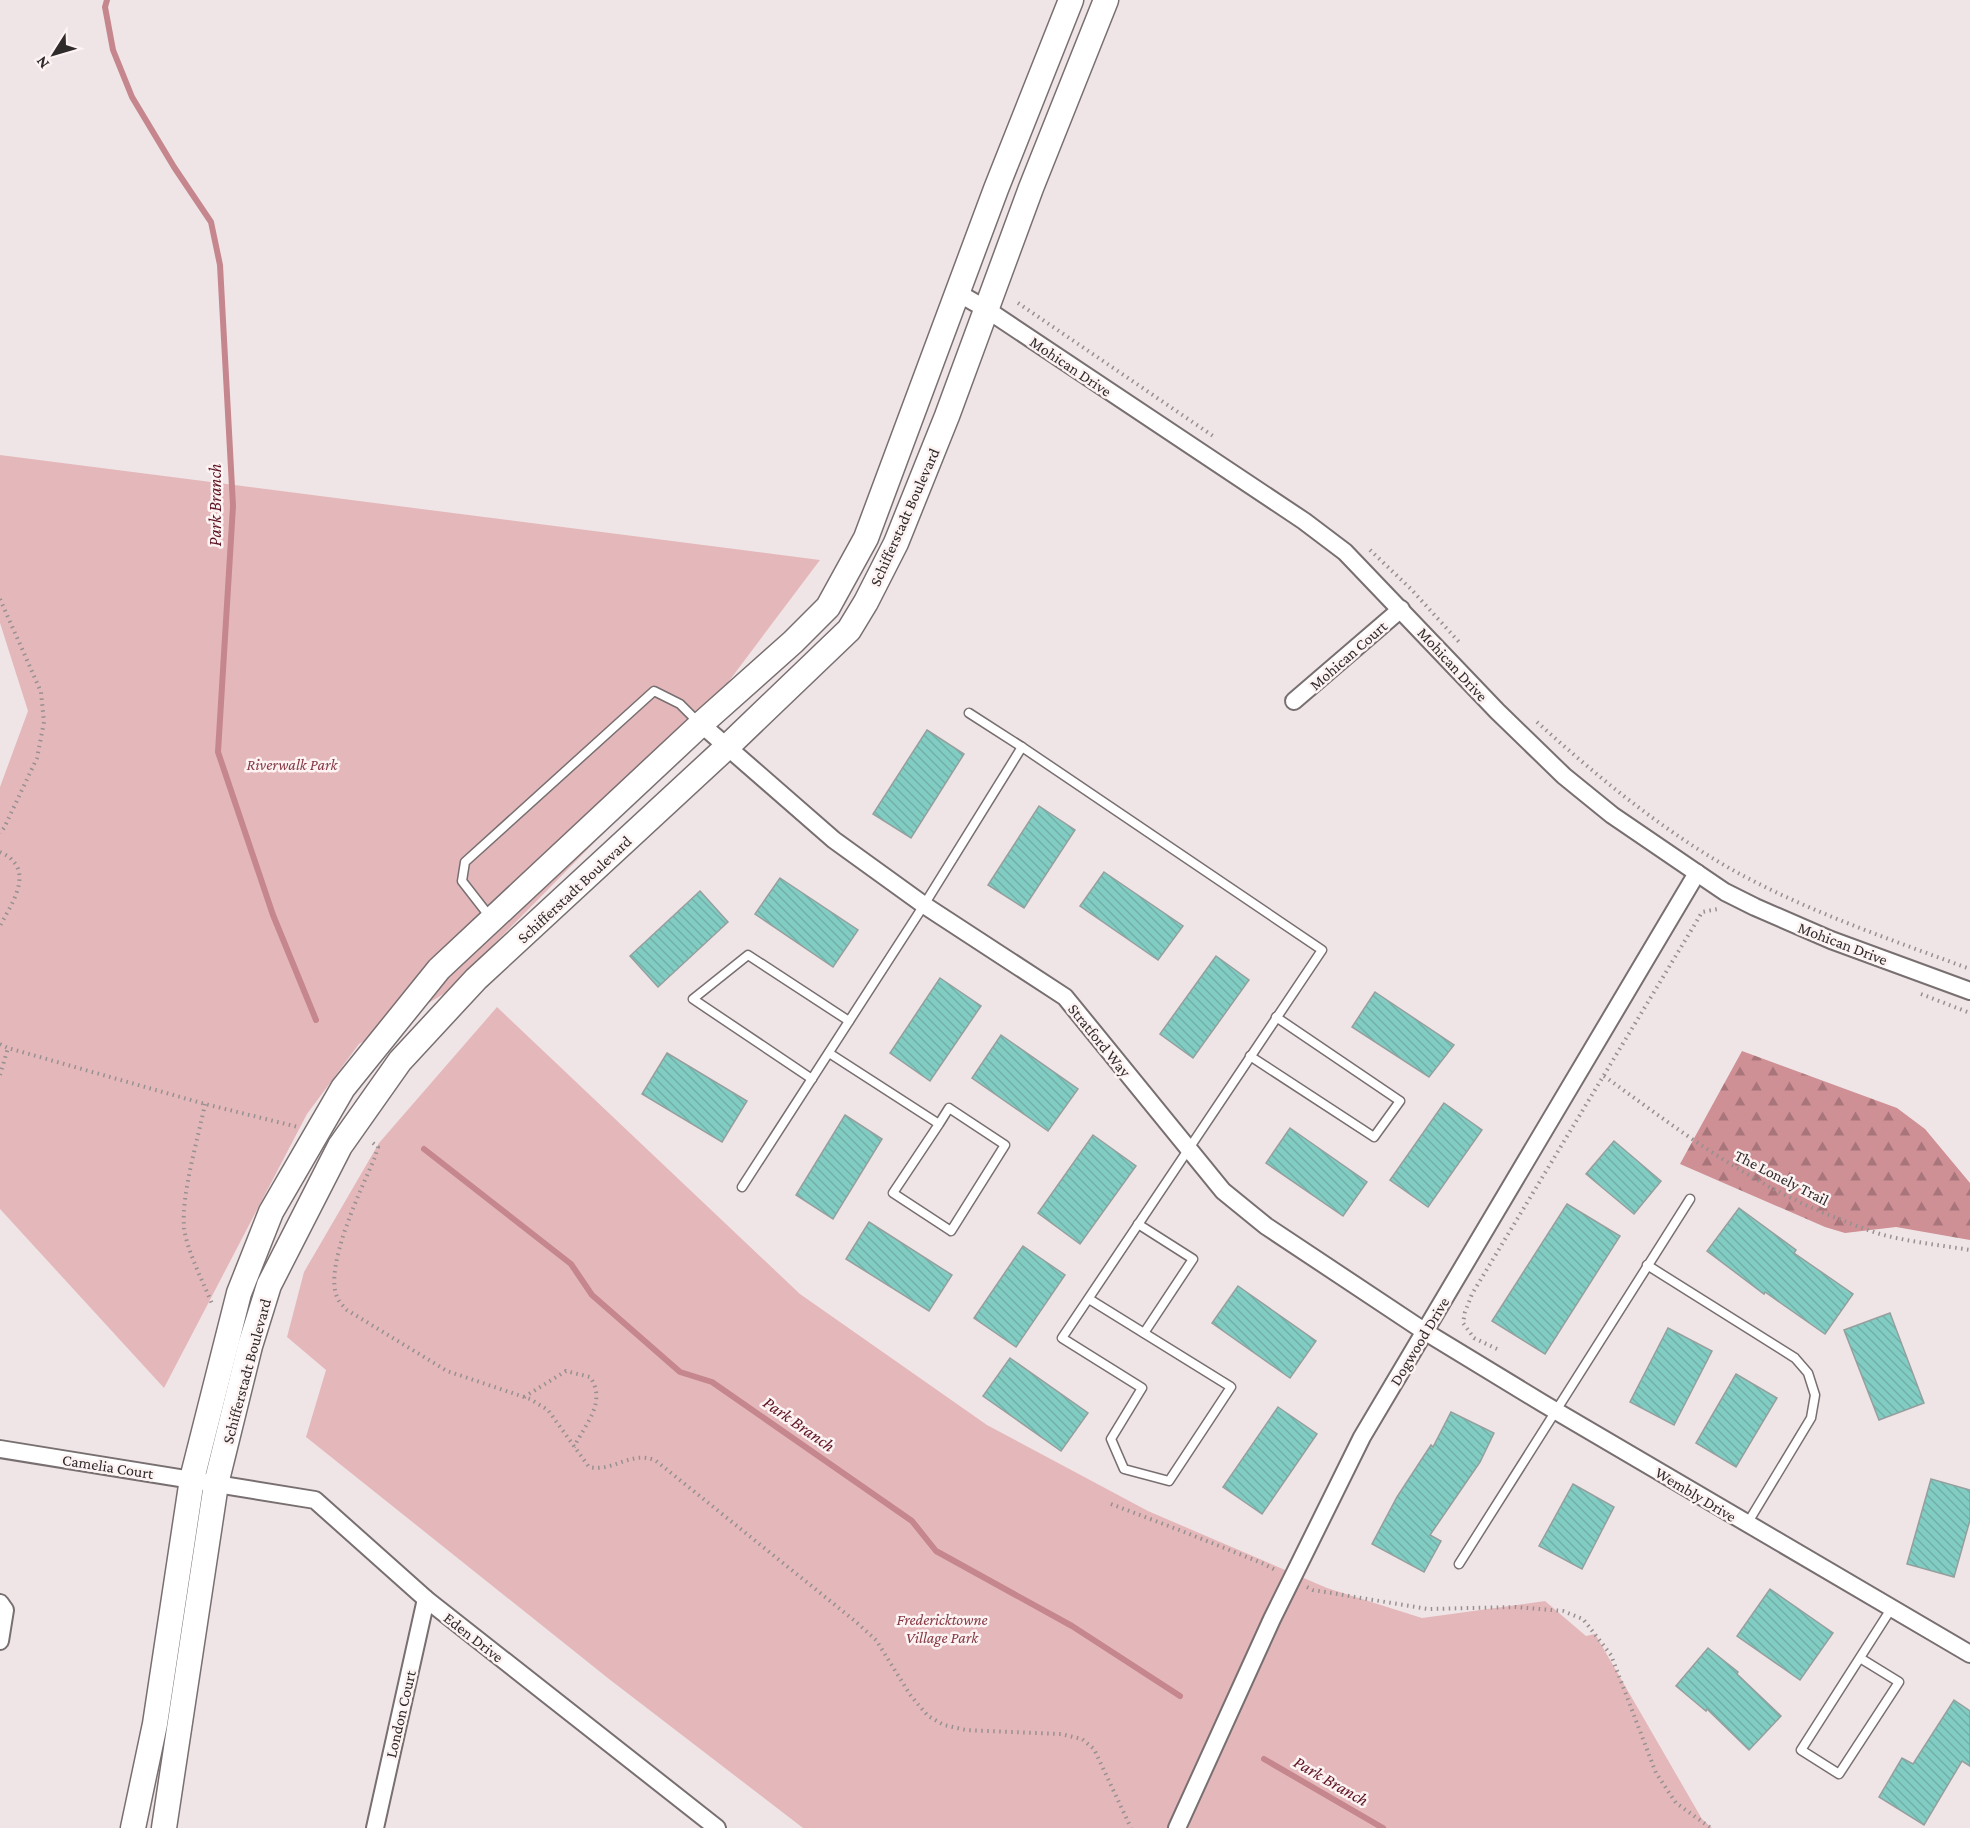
<svg xmlns="http://www.w3.org/2000/svg" width="1970" height="1828" font-family="'Crimson Pro',serif">
  <defs>
    <pattern id="forest-firs" width="22" height="20" patternUnits="userSpaceOnUse" patternTransform="scale(1.5)"><rect width="22" height="20" fill="#ce8f95"/><path d="M5 1l3.5 6h-7zM16 11l3.5 6h-7z" fill="#a8757a"/></pattern>
    <pattern id="building-back-hatch" width="6" height="6" patternUnits="userSpaceOnUse" patternTransform="scale(1.5)"><rect width="6" height="6" fill="#82cdc3"/><path d="M-1 5l2 2M0 0l6 6M5-1l2 2" fill="none" stroke="#71b0a8"/></pattern>
  </defs>
  <rect width="100%" height="100%" fill="#f0e5e6"/>
  <path fill="url(#forest-firs)" d="M1742,1051L1897,1108L1925,1129L1970,1183V1240L1896,1227L1845,1233L1825,1227L1680,1164Z"/>
  <g fill="#e4b8bb">
    <path d="M0,455L820,560L650,786L447,992L359,1044L307,1114L164,1388L0,1209V787L28,711L0,623Z"/>
    <path d="M497,1007L800,1294L987,1425L1148,1511L1327,1588L1422,1618L1545,1601L1586,1636L1595,1634L1702,1819L1712,1828H803L609,1679L306,1437L326,1370L287,1337L304,1272L379,1143Z"/>
  </g>
  <g fill="none" stroke-linecap="round" stroke-linejoin="round">
    <g stroke="#c5878d" stroke-width="6">
      <path d="M107,0L105,7L113,50L132,97L174,167L211,222L220,265L233,506L218,752L273,915L316,1020"/>
      <path d="M424,1149L571,1264L592,1295L680,1372L712,1382L912,1521L936,1551L1072,1626L1180,1696"/>
      <path d="M1264,1759L1383,1828"/>
    </g>
  </g>
  <g fill="url(#building-back-hatch)" stroke="#959f9d" stroke-width="1.5">
    <path d="M927,730L964,754L911,838L873,814Z"/>
    <path d="M1039,806L1075,830L1024,908L988,885Z"/>
    <path d="M1104,872L1183,926L1158,960L1080,906Z"/>
    <path d="M780,878L858,930L833,967L755,914Z"/>
    <path d="M700,891L728,922L658,987L630,956Z"/>
    <path d="M1216,956L1249,980L1193,1058L1160,1034Z"/>
    <path d="M940,978L981,1006L930,1081L890,1053Z"/>
    <path d="M1375,992L1454,1045L1429,1077L1352,1027Z"/>
    <path d="M1001,1035L1078,1089L1048,1131L972,1078Z"/>
    <path d="M667,1053L747,1101L722,1142L642,1094Z"/>
    <path d="M1444,1103L1482,1130L1428,1207L1390,1180Z"/>
    <path d="M845,1115L882,1139L833,1219L796,1195Z"/>
    <path d="M1290,1128L1367,1182L1343,1216L1266,1163Z"/>
    <path d="M1093,1135L1136,1166L1080,1244L1038,1213Z"/>
    <path d="M1614,1141L1661,1181L1634,1214L1586,1174Z"/>
    <path d="M1567,1204L1620,1236L1545,1354L1492,1321Z"/>
    <path d="M1739,1208L1796,1250L1794,1253L1853,1294L1825,1334L1765,1292L1764,1294L1707,1251Z"/>
    <path d="M869,1222L952,1275L929,1311L846,1259Z"/>
    <path d="M1023,1246L1065,1275L1016,1347L974,1318Z"/>
    <path d="M1238,1286L1316,1341L1290,1378L1212,1323Z"/>
    <path d="M1890,1313L1924,1403L1879,1420L1844,1330Z"/>
    <path d="M1668,1328L1712,1351L1674,1425L1630,1402Z"/>
    <path d="M1010,1358L1088,1413L1061,1451L983,1396Z"/>
    <path d="M1736,1374L1777,1398L1736,1467L1696,1443Z"/>
    <path d="M1278,1407L1317,1434L1262,1514L1223,1487Z"/>
    <path d="M1451,1412L1494,1433L1480,1462L1430,1535L1441,1541L1424,1572L1372,1544L1397,1497L1431,1445L1433,1447Z"/>
    <path d="M1931,1479L1970,1490V1520L1954,1577L1907,1564Z"/>
    <path d="M1573,1484L1614,1507L1582,1569L1539,1546Z"/>
    <path d="M1770,1589L1833,1633L1800,1680L1737,1636Z"/>
    <path d="M1708,1648L1738,1672L1737,1674L1781,1716L1749,1750L1707,1709L1706,1711L1676,1686Z"/>
    <path d="M1954,1700L1970,1711V1766L1962,1761L1924,1825L1879,1797L1902,1758L1913,1764Z"/>
  </g>
  <g fill="none" stroke-linecap="round" stroke-linejoin="round">
    <g stroke="#786f70" stroke-width="11">
      <g id="service">
        <path d="M969,713L1022,747L1322,950L1062,1338L1142,1388L1111,1439L1124,1469L1169,1481L1231,1387L1089,1299"/>
        <path d="M490,917L462,881L465,862L654,691L680,704L700,724"/>
        <path d="M829,1053L939,1124L949,1108L1005,1145L951,1231L893,1193L939,1124"/>
        <path d="M1250,1056L1374,1137L1400,1101L1276,1017"/>
        <path d="M812,1079L693,999L748,955L849,1021"/>
        <path d="M742,1187L924,905L1022,747"/>
        <path d="M1138,1224L1193,1259L1144,1333"/>
        <path d="M1647,1265L1795,1358L1808,1373L1815,1395L1811,1418L1747,1524"/>
        <path d="M1459,1564L1690,1199"/>
        <path d="M1860,1658L1899,1682L1839,1774L1801,1750L1891,1609"/>
      </g>
    </g>
    <g stroke="#786f70" stroke-width="20">
      <g id="minor">
        <path d="M958,293L986,309L1304,521L1345,552L1497,711L1564,776L1612,815L1697,873L1725,892L1755,907L1831,940L1970,991"/>
        <path d="M1294,701L1401,609"/>
        <path d="M701,724L834,840L924,905L1065,997L1223,1191L1266,1226L1424,1331L1544,1404L1970,1654"/>
        <path d="M0,1449L315,1500L426,1599L717,1828"/>
        <path d="M0,1603L5,1610L0,1641"/>
        <path d="M375,1828L426,1599"/>
        <path d="M1177,1828L1272,1619L1362,1437L1697,873"/>
      </g>
    </g>
    <g stroke="#786f70" stroke-width="27">
      <g id="secondary">
        <path d="M133,1828L155,1724L192,1479L239,1293L271,1212L343,1088L439,969L701,724L793,642L828,607L866,538L996,189L1071,0"/>
        <path d="M164,1828L216,1484L250,1346L269,1285L340,1146L400,1061L476,979L728,746L849,630L866,602L896,543L947,416L1031,188L1106,0"/>
      </g>
    </g>
    <g stroke="#979090" stroke-width="4" stroke-dasharray="1.5 4.5" stroke-linecap="butt">
      <path d="M1018,303L1216,438"/>
      <path d="M1370,550L1411,589L1459,642"/>
      <path d="M0,599L41,692L44,722L37,758L4,828L0,833"/>
      <path d="M1537,722C1599,778 1664,832 1738,873C1812,913 1892,940 1970,969"/>
      <path d="M0,852C4,854 9,856 12,860C31,878 9,908 0,926"/>
      <path d="M1921,994L1970,1013"/>
      <path d="M0,1044L8,1048L205,1104L298,1127"/>
      <path d="M0,1075L8,1048"/>
      <path d="M1604,1076C1680,1131 1753,1187 1842,1220C1854,1225 1867,1230 1880,1234C1909,1242 1940,1245 1970,1250"/>
      <path d="M205,1104C198,1139 181,1195 184,1228C187,1251 204,1284 213,1306"/>
      <path d="M373,1143L378,1147L375,1157C362,1188 322,1269 338,1299C340,1303 344,1307 347,1310L447,1371L530,1399L548,1410L589,1467C614,1472 629,1451 655,1460L855,1621L876,1640L911,1696L928,1716L944,1725L966,1730L1061,1734L1082,1739L1094,1749L1131,1828"/>
      <path d="M1497,1349L1474,1338L1463,1323L1465,1312L1472,1294L1698,919L1702,912L1718,909"/>
      <path d="M524,1397L566,1371L590,1377C607,1402 586,1423 574,1447"/>
      <path d="M1111,1504L1187,1533L1264,1564L1277,1571"/>
      <path d="M1307,1587L1313,1590L1428,1609L1516,1607L1563,1611L1583,1619L1611,1655L1656,1773L1676,1803L1711,1828"/>
    </g>
    <use href="#service" stroke="#fff" stroke-width="8"/>
    <use href="#minor" stroke="#fff" stroke-width="16"/>
    <use href="#secondary" stroke="#fff" stroke-width="24"/>
  </g>
  <g text-anchor="middle" stroke-width="5" stroke-linejoin="round" paint-order="stroke">
    <g font-size="16" fill="#2f2b2b" stroke="#fdf3f3">
      <text transform="translate(1071 366) rotate(34)" y="6">Mohican Drive</text>
      <text transform="translate(904 517) rotate(-66)" y="6">Schifferstadt Boulevard</text>
      <text transform="translate(1348 655) rotate(-41)" y="6">Mohican Court</text>
      <text transform="translate(1453 664) rotate(47)" y="6">Mohican Drive</text>
      <text transform="translate(574 889) rotate(-43)" y="6">Schifferstadt Boulevard</text>
      <text transform="translate(1843 943) rotate(21)" y="6">Mohican Drive</text>
      <text transform="translate(1100 1040) rotate(51)" y="6">Stratford Way</text>
      <text transform="translate(1782 1177) rotate(27)" y="6">The Lonely Trail</text>
      <text transform="translate(1419 1341) rotate(-59)" y="6">Dogwood Drive</text>
      <text transform="translate(246 1371) rotate(-75)" y="6">Schifferstadt Boulevard</text>
      <text transform="translate(108 1466) rotate(9)" y="6">Camelia Court</text>
      <text transform="translate(1696 1494) rotate(31)" y="6">Wembly Drive</text>
      <text transform="translate(474 1637) rotate(38)" y="6">Eden Drive</text>
      <text transform="translate(400 1714) rotate(-77)" y="6">London Court</text>
    </g>
    <g font-size="16" font-style="italic" fill="#863945" stroke="#fdf3f3">
      <text x="292" y="770">Riverwalk Park</text>
      <text x="942" y="1625">Fredericktowne<tspan x="942" dy="18">Village Park</tspan></text>
    </g>
    <g font-size="18" font-style="italic" fill="#5f1424" stroke="#fdf3f3">
      <text transform="translate(215 505) rotate(-90)" y="6">Park Branch</text>
      <text transform="translate(799 1424) rotate(35)" y="6">Park Branch</text>
      <text transform="translate(1331 1781) rotate(30)" y="6">Park Branch</text>
    </g>
  </g>
  <g transform="translate(54 54) rotate(233)" stroke="#fdf3f3" stroke-width="4.5" paint-order="stroke">
  <path d="M0-4.5L10 22L0 15L-10 22Z" fill="#2f2b2b"/>
  <text y="-9" font-size="16" font-weight="bold" text-anchor="middle" fill="#2f2b2b">N</text>
  </g>
</svg>
